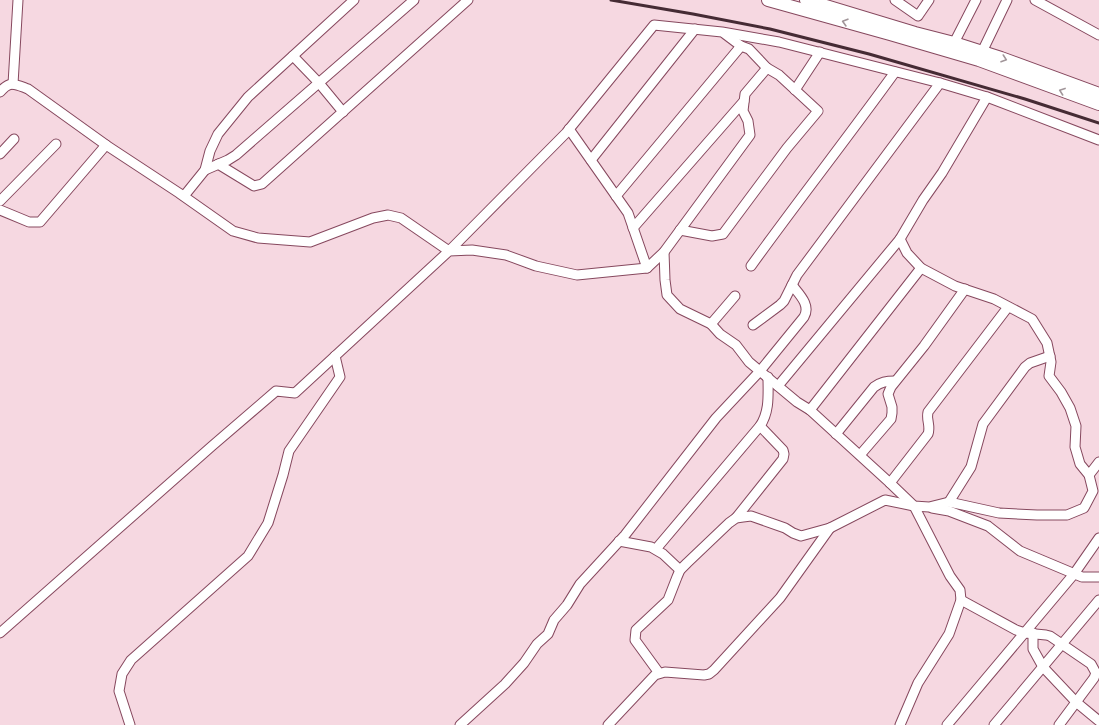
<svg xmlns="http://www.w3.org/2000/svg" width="1099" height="725" font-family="'Public Sans',sans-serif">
  <rect width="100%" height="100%" fill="#f6d8e1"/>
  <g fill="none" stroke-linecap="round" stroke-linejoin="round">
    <g stroke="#86485e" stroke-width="11">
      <g id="minor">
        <path d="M895,0L918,16L929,0"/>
        <path d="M1035,0L1099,35"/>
        <path d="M954,43L976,0"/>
        <path d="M982,52L1007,0"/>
        <path d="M293,56L319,83L343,112"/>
        <path d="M13,84L18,0"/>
        <path d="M795,90L820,52"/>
        <path d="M0,92C10,80 15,84 28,89L106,145L179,193L233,231L258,238L310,242L373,218L388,215L401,218L449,251L566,133L654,25L722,32L779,42L940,83L987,97L1099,140"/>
        <path d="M569,129L628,213L647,268"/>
        <path d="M0,154L14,139"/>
        <path d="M591,160L695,29"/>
        <path d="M218,164L254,186L262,184L468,0"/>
        <path d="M205,170L228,160L236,155L414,0"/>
        <path d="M184,196L205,170L210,151L218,134L248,97L354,0"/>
        <path d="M616,196L741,46"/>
        <path d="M0,201L56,144"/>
        <path d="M0,210L29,222H40L106,145"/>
        <path d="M633,228L744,101"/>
        <path d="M680,230L712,236L723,234L787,148L818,111L779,75L767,68L749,49L741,46L725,34"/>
        <path d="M664,252L665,280L667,295L680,309L711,324L720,334L736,345L749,362L797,402L810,410L890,483L914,506L950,576L960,590L961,600L949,634L918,683L900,725"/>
        <path d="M751,266C798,201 848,137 895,72"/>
        <path d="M711,324L735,296"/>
        <path d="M753,325L780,305L784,301L797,275L940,83"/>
        <path d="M778,386L900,239L923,200L942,173L987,97"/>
        <path d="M810,410L921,268"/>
        <path d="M836,434L874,387C881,382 886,381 895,381"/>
        <path d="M860,455L891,419L892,413V407L888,394L891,387L924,346L965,289"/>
        <path d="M1089,475L1099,462"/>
        <path d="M890,483L928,434C931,426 926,420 928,412L1008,307"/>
        <path d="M949,502L971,467L983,424L1025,367L1030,363L1050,356"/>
        <path d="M932,508L949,511L988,526L1020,551L1082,577H1099"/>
        <path d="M736,518L783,459L784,454L783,450L760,426"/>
        <path d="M619,541L651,547L663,554L680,570"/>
        <path d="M656,549L760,426C770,411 768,394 768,377"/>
        <path d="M961,600L1016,630L1025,633L1046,635L1050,636L1091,664L1096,673L1094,678L1059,725"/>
        <path d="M0,633L212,446L276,391L295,393L449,251L472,250L506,255L536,266L577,275L647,268L664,252L750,135L748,121L743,111L745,94L767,68"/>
        <path d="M1033,633V649L1043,667L1076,702L1099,721"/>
        <path d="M659,673L635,640L636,630L668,600L677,577L680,570L687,563L729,523L736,518L743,517L751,516L785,528L793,533L801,536L830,528L885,500L914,506L929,507L949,502L999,513L1037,515H1067L1084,508L1093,491L1089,475L1080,464L1075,447L1076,426L1070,408L1061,392L1049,376L1051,362L1047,343L1032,319L994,299L955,286L921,268L907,253L900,239"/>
        <path d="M130,725L119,691L122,674L131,660L248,556L268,523L283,475L289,451L340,377L335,356"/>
        <path d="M460,725L505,684L524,663L537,644L548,634L554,620L567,605L580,584L625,535L716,418L760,371L804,317C811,305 799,294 792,285"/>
        <path d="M608,725L655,675L665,672L704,675L709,674L714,670L780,598L830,528"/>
        <path d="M947,725L1074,574L1099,538"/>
        <path d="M994,725L1099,600"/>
      </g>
    </g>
    <g stroke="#86485e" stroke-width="14">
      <g id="tertiary">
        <path d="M768,0L890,34L979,60L1099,104"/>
        <path d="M806,0L915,33L954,43L1001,58L1099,94"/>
      </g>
    </g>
    <use href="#minor" stroke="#fff" stroke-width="9"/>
    <use href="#tertiary" stroke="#fff" stroke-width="12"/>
    <path stroke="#452b34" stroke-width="3" d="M611,0L693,14L770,29L869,54L1025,99L1099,123"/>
  </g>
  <defs><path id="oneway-chevron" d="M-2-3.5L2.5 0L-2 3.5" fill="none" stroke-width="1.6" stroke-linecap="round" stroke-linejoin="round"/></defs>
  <g stroke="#a19599">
    <use href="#oneway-chevron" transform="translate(845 22) rotate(-164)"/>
    <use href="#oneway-chevron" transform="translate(1004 59) rotate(19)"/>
    <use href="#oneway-chevron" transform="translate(1062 91) rotate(-160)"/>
  </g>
</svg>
